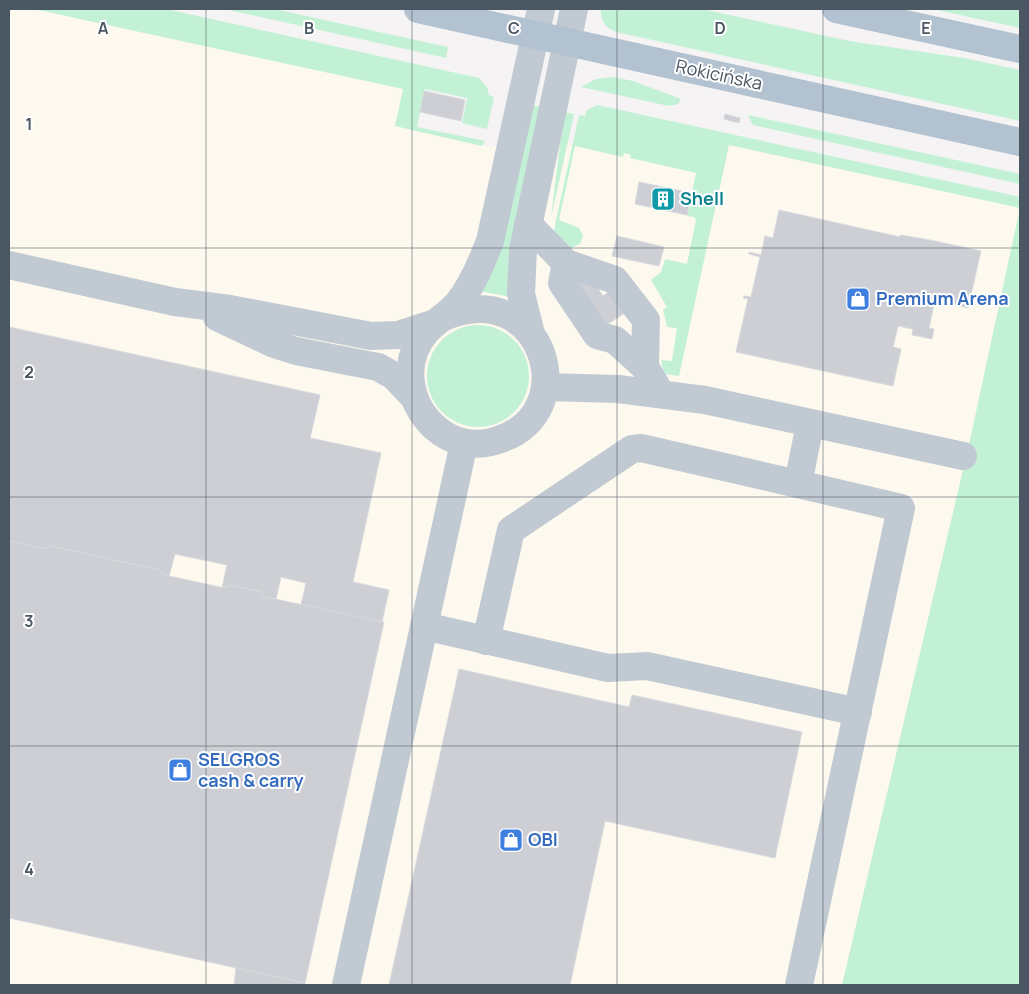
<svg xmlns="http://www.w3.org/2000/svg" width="1029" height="994" font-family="Manrope,sans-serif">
  <rect width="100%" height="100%" fill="#f5f3f3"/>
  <path fill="#fdf9ef" d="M9,9H34L404,89L396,126L482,146L729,145L1020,208L970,440L842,985H9Z"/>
  <g fill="#c3f1d5">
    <path d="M34,9H166L479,78L487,87L489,95L494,97L487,129L462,123L467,98L425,89L417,127L485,141L482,146L395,126L403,89Z"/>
    <path d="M224,9H274L448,47L446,58Z"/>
    <path d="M601,9H702L849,41L964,58L1020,70V121L616,32C605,27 600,21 601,9Z"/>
    <path d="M932,9H1020V28Z"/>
    <path d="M613,77L633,81L681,99L678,104L669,106L581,87L596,79Z"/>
    <path d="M533,105L541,107L510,297L479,291Z"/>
    <path d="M597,105L1020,197V985H842L970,440L1020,208L729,145L679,376L664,374L661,360L672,361L677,328L667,327L663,310L667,307L651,280L661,272L665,259L687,264L696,220L694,217L687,216L696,173L630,158L631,155L624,153L623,157L575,146L559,220L579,228L583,236L580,244L569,249L554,233L556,220L579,115L585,116L587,110Z"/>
    <path d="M564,112L574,114L551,218L563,118Z"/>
    <path d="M748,115L1020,174V184L753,125Z"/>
    <circle cx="478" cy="376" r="51"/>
  </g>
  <g fill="#cdcfd5" stroke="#d7d9de">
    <path d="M424,91L465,100L461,121L420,112Z"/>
    <path d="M725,114L740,118L739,123L724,119Z"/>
    <path d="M639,182L692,193L687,215L635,204Z"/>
    <path d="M779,210L900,237V235L930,240L981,251L968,308L935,300L929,328L934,329L932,339L912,335L913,329L898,326L893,347L901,349L893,386L736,352L748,299L743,298L744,296L751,297L760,257L749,254V252L761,255L765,236L773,238Z"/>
    <path d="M617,236L664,247L659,266L612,256Z"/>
    <path d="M589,275L603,296L622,284L636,306L598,330L571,287Z"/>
    <path d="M9,327L320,395L310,438L381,453L353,582L389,590L382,622L301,605L306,583L281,577L276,599L265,597L261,592L229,585L222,588L227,565L175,554L169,576L162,574L160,570L50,546L45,549L9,541Z"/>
    <path d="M9,541L45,549L50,546L160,570L162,574L169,576L224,588L229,585L261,592L265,597L384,622L305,983L9,918Z"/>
    <path d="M459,669L629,707L632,695L802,732L775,858L605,821L570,985H389Z"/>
    <path d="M236,968L305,983L304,985H234Z"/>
  </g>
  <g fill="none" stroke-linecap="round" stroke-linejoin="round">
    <g stroke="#c1cad2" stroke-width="28">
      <path d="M528,224L566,263L615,280L646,320L645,367L661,394"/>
      <path d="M566,263L562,283L597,335L615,340L645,367"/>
      <path d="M9,265L175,302L230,309L371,336L398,335L435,323"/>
      <path d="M217,317L274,344L296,351L378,367L394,376L413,396"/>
      <path d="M444,317C542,275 586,412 498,440C482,446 462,445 447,436C411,416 397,366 426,332C435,321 450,314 459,302C473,284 482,262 490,241L541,9"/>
      <path d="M531,334L521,294L523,250L574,9"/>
      <path d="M545,387L618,389L705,400L963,456"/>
      <path d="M424,626L608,668L647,666L858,712"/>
      <path d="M486,641L511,530L632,449L641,448L798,484"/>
      <path d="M346,985L464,443"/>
      <path d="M799,985L901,508L798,484L810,424"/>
    </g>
    <g stroke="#b3c2d1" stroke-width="28">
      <path d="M418,9L1020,142"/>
      <path d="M836,9L1020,49"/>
    </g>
  </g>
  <path fill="none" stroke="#4a5661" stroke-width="1" stroke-opacity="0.55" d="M206,9V985M412,9V985M617,9V985M823,9V985M9,248H1020M9,497H1020M9,746H1020"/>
  <defs>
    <g id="building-square" transform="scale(1.25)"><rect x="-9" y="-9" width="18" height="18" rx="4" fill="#0f9aa8" stroke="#fff"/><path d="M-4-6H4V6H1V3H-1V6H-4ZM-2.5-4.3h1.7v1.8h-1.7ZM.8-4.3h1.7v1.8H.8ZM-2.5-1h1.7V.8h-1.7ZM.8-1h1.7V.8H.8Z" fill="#fff"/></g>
    <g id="shop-square" transform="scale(1.25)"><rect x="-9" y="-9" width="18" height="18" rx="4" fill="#3f7fe0" stroke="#fff"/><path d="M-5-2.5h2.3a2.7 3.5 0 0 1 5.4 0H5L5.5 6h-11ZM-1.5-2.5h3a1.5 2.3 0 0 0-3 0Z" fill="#fff"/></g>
  </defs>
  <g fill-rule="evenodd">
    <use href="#building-square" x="663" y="199"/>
    <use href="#shop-square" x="858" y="299"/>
    <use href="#shop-square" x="180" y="770"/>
    <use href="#shop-square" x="511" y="840"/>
  </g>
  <g text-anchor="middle" stroke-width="4" stroke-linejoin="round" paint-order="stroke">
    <g font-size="18" fill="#4a5661" stroke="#fff">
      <text transform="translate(719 75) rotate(12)" y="6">Rokicińska</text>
    </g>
    <g font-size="18" font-weight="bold" fill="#0d838f" stroke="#fff" text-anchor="start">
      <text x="680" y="205">Shell</text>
    </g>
    <g font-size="18" font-weight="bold" fill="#366cbe" stroke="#fff" text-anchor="start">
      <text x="876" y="305">Premium Arena</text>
      <text x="198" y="766">SELGROS<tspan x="198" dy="21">cash &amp; carry</tspan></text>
      <text x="528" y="846">OBI</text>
    </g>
  </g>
  <g font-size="16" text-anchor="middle" font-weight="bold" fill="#4a5661" stroke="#fff" stroke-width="4" stroke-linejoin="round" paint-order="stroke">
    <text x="103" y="34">A</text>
    <text x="309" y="34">B</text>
    <text x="514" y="34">C</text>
    <text x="720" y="34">D</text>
    <text x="926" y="34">E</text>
    <text x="29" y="130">1</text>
    <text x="29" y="378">2</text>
    <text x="29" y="627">3</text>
    <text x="29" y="875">4</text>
  </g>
  <rect width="1029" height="994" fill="none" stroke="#4a5661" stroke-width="20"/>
</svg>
